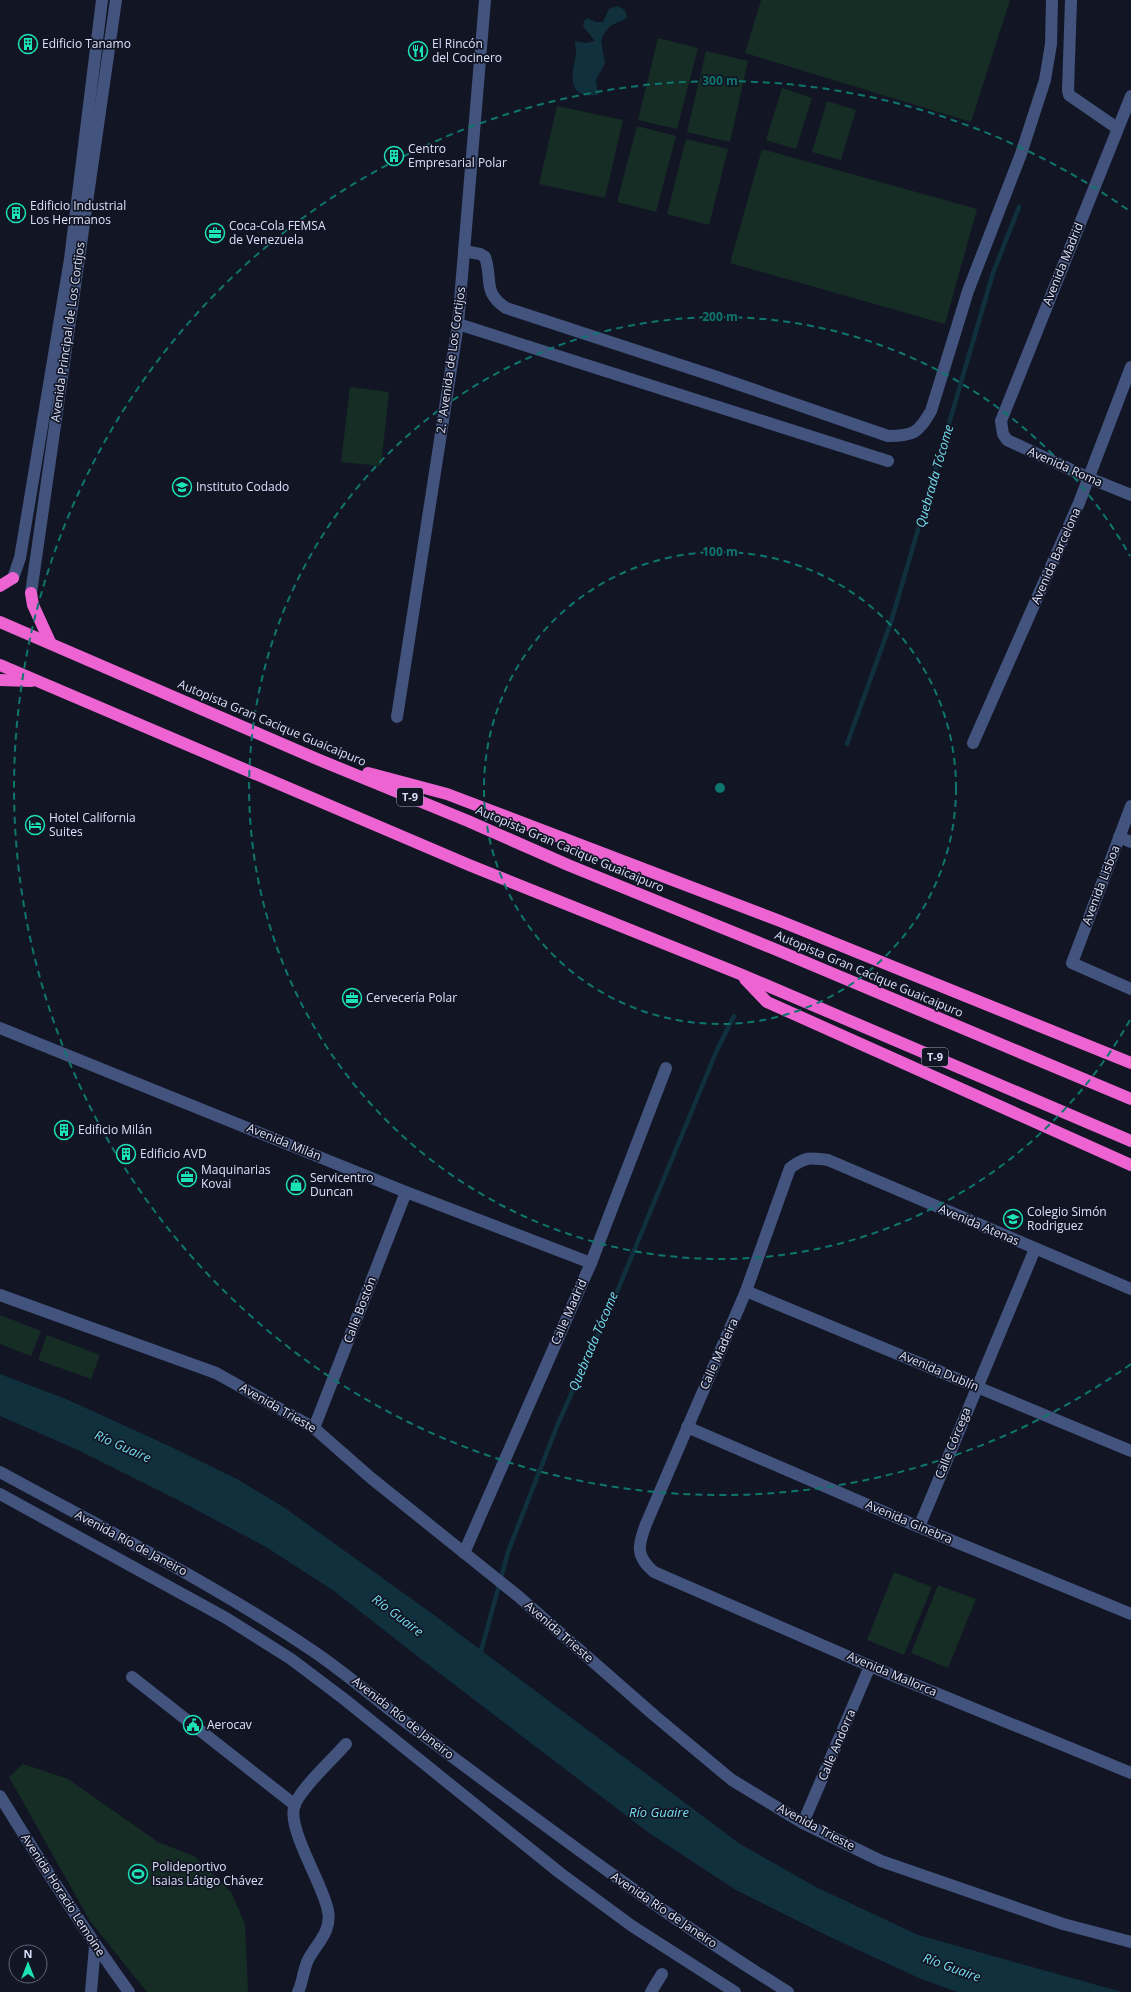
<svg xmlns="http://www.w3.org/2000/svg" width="1131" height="1992" font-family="'Open Sans',sans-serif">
  <rect width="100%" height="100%" fill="#121524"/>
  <g fill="#152d25">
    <path d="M761,0H1010L971,122L745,53Z"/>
    <path d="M658,38L698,48L677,129L638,120Z"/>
    <path d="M706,51L748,61L730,142L687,132Z"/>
    <path d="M782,88L812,98L796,149L766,140Z"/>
    <path d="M827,101L856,110L841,160L812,152Z"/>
    <path d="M557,106L623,120L605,198L539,184Z"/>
    <path d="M637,126L676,136L656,212L617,202Z"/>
    <path d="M686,139L728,149L709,225L667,214Z"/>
    <path d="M762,149L977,209L945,324L730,263Z"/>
    <path d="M350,387L389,392L381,466L341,462Z"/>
    <path d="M0,1315L41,1331L31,1356L0,1344Z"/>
    <path d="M47,1335L100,1355L91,1379L38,1360Z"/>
    <path d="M894,1572L932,1587L904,1655L867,1640Z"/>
    <path d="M938,1585L976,1599L948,1668L911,1653Z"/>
    <path d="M23,1764L68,1779L158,1842L194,1856L231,1892L245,1924L248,1992H147L90,1921L9,1777Z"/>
  </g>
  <g fill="#10303e">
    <path d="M617,6L625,10L627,18L610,26L604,34L601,41L605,63L596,80L598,95C566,99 572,75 576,54C577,50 575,46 575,41L586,43L595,41L583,26L584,21L587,18L596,22H603L609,9Z"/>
    <path d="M0,1374L66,1399L167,1445L237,1479L285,1508L434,1615L740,1844L818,1888L918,1935L1122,1992H957L919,1978L828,1936L736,1890L649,1833L426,1663L334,1591L266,1547L180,1501L78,1450L0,1416Z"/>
  </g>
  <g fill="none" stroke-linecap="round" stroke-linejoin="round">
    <g stroke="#10303e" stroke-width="4.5">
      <path d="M847,744L891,622L993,273L1019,207"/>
      <path d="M480,1655L508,1552L557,1426L617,1292L717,1050L734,1016"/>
    </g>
    <g stroke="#42537d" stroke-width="12">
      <path d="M1071,0L1068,90L1069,95L1117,128"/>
      <path d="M1131,96L1001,421L1003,434L1007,440L1089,478L1131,495"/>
      <path d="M464,251L480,254L485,257C493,280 482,292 506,308L717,377L888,436C914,436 918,433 931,411L968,291L1021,154L1045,80L1051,44L1052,0"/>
      <path d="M458,324L888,461"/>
      <path d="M13,578L20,558L70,259L102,0"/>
      <path d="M31,593L116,0"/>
      <path d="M397,717L458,324L485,0"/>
      <path d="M973,743L1079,503L1131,367"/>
      <path d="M1131,806L1072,963L1131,989"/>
      <path d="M1119,837L1131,842"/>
      <path d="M0,1028L406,1192L591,1263"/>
      <path d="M1131,1289L828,1160C810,1157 805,1157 790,1168L746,1291L646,1524C638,1545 635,1556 654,1572L870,1666L1131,1773"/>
      <path d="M746,1291L1131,1451"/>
      <path d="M0,1295L216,1373L314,1428L371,1478L518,1596L655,1716L732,1780L803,1823L881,1861L1063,1924L1131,1942"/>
      <path d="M687,1427L919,1527L1131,1614"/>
      <path d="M314,1428L406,1192"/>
      <path d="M0,1472C106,1530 214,1584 313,1651C350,1676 383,1706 419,1732C540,1822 660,1913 788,1992"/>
      <path d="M0,1494L226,1618L291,1659L344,1699L560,1873L632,1926L735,1992"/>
      <path d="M919,1527L1035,1249"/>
      <path d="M464,1553L591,1263L666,1068"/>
      <path d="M132,1677L295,1805"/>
      <path d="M0,1796C41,1863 83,1929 129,1992"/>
      <path d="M803,1823L870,1666"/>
      <path d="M91,1992L95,1946"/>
      <path d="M298,1992C303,1982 303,1970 308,1960C317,1943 332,1931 328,1911C324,1885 285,1827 295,1804C303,1786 332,1760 346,1744"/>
      <path d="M651,1992L662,1974"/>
    </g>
    <g stroke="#ec63d1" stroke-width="12">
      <path d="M0,586L13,578"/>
      <path d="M31,593L33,605L50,642"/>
      <path d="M0,622L317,759L468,821L568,865L772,948L1131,1099"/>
      <path d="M0,665L469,865L740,974L1131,1141"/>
      <path d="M0,680L31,681"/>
      <path d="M368,773L447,794L780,921L1131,1063"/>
      <path d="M745,979L767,1002L1131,1165"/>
    </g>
  </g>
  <g fill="none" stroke="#0f766e" stroke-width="2" stroke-dasharray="7 5">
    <circle cx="720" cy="788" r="236"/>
    <path d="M1130 1020A471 471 0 1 1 1130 556"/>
    <path d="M1131 1364A707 707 0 1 1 1131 212"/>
  </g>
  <defs>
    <g id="building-ring" transform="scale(1)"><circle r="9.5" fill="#121524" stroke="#1ce3b6" stroke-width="1.5"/><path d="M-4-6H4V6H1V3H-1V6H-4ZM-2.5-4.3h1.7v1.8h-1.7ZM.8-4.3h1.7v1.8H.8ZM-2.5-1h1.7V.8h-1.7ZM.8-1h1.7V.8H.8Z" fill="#1ce3b6"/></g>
    <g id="restaurant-ring" transform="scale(1)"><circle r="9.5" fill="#121524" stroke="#1ce3b6" stroke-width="1.5"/><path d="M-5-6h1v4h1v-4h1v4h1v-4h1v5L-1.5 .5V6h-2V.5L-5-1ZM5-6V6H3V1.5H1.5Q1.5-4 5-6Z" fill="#1ce3b6"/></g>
    <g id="office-ring" transform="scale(1)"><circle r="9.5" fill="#121524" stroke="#1ce3b6" stroke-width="1.5"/><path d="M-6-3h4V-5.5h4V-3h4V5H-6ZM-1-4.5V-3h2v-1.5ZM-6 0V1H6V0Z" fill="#1ce3b6"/></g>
    <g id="university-ring" transform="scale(1)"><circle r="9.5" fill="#121524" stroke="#1ce3b6" stroke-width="1.5"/><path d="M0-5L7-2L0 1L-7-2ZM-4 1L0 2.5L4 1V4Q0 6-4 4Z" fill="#1ce3b6"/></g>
    <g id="hotel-ring" transform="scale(1)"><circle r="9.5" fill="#121524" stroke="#1ce3b6" stroke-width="1.5"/><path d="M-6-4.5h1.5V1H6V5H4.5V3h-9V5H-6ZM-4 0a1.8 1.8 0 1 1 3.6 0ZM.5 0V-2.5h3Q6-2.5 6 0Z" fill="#1ce3b6"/></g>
    <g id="shop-ring" transform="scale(1)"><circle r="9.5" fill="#121524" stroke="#1ce3b6" stroke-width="1.5"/><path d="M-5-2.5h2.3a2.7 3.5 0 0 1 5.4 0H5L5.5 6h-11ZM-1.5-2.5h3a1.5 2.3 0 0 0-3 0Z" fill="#1ce3b6"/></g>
    <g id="school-ring" transform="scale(1)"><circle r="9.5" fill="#121524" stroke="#1ce3b6" stroke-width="1.5"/><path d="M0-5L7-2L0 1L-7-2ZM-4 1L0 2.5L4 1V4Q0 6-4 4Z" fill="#1ce3b6"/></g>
    <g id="civic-ring" transform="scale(1)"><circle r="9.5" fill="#121524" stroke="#1ce3b6" stroke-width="1.5"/><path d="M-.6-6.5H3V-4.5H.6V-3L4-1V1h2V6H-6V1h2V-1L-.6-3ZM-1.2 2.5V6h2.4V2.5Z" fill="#1ce3b6"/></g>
    <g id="stadium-ring" transform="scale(1)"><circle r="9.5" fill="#121524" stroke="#1ce3b6" stroke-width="1.5"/><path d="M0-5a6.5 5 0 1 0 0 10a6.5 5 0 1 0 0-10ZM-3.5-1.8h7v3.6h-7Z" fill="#1ce3b6"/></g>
  </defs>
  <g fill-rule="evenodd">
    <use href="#building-ring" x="28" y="44"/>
    <use href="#restaurant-ring" x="418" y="51"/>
    <use href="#building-ring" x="394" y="156"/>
    <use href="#building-ring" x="16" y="213"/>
    <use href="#office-ring" x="215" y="233"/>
    <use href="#university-ring" x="182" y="487"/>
    <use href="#hotel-ring" x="35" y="825"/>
    <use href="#office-ring" x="352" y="998"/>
    <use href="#building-ring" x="64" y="1130"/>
    <use href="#building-ring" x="126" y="1154"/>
    <use href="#office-ring" x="187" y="1177"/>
    <use href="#shop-ring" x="296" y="1185"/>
    <use href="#school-ring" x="1013" y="1219"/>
    <use href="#civic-ring" x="193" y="1725"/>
    <use href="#stadium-ring" x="138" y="1874"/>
  </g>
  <g text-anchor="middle" stroke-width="3.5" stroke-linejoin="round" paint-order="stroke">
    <g fill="#121524" stroke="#9da3ba" stroke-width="1">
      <rect x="397" y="788" width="26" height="18" rx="3"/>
      <rect x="922" y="1048" width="26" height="18" rx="3"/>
    </g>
    <g font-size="11" font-weight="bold" fill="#d9e0fa">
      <text x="410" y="801">T-9</text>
      <text x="935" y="1061">T-9</text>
    </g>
    <g font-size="12" fill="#d9e0fa" stroke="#121524" text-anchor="start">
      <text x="42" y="48">Edificio Tanamo</text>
      <text x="432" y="48">El Rincón<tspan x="432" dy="14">del Cocinero</tspan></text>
      <text x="408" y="153">Centro<tspan x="408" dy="14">Empresarial Polar</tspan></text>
      <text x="30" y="210">Edificio Industrial<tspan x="30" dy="14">Los Hermanos</tspan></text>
      <text x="229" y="230">Coca-Cola FEMSA<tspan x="229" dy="14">de Venezuela</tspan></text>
      <text x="196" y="491">Instituto Codado</text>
      <text x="49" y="822">Hotel California<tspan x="49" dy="14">Suites</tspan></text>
      <text x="366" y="1002">Cervecería Polar</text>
      <text x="78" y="1134">Edificio Milán</text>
      <text x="140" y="1158">Edificio AVD</text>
      <text x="201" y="1174">Maquinarias<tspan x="201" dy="14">Kovai</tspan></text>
      <text x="310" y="1182">Servicentro<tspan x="310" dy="14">Duncan</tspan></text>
      <text x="1027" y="1216">Colegio Simón<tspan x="1027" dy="14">Rodriguez</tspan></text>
      <text x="207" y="1729">Aerocav</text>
      <text x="152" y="1871">Polideportivo<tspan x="152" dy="14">Isaias Látigo Chávez</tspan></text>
    </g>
    <g font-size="12" fill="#d9e0fa" stroke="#121524">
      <text transform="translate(1063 264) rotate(-68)" y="4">Avenida Madrid</text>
      <text transform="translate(68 332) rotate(-82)" y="4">Avenida Principal de Los Cortijos</text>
      <text transform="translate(451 360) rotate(-82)" y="4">2.ª Avenida de Los Cortijos</text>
      <text transform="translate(1065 467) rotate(24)" y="4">Avenida Roma</text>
      <text transform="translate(1056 556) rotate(-66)" y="4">Avenida Barcelona</text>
      <text transform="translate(272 723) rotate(23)" y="4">Autopista Gran Cacique Guaicaipuro</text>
      <text transform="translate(570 849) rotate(23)" y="4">Autopista Gran Cacique Guaicaipuro</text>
      <text transform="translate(1101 885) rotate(-69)" y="4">Avenida Lisboa</text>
      <text transform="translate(869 974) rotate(23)" y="4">Autopista Gran Cacique Guaicaipuro</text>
      <text transform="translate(284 1142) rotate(22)" y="4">Avenida Milán</text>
      <text transform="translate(979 1225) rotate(23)" y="4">Avenida Atenas</text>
      <text transform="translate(360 1310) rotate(-69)" y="4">Calle Bostón</text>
      <text transform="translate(569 1312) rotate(-66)" y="4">Calle Madrid</text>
      <text transform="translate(719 1354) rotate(-66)" y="4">Calle Madeira</text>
      <text transform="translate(939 1371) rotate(23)" y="4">Avenida Dublín</text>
      <text transform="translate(278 1408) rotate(30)" y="4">Avenida Trieste</text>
      <text transform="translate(953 1443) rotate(-68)" y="4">Calle Córcega</text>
      <text transform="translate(909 1522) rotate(23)" y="4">Avenida Ginebra</text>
      <text transform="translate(131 1543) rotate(28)" y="4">Avenida Río de Janeiro</text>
      <text transform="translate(559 1632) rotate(41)" y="4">Avenida Trieste</text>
      <text transform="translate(892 1674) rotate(23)" y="4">Avenida Mallorca</text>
      <text transform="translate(403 1718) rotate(38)" y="4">Avenida Río de Janeiro</text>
      <text transform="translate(837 1745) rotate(-67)" y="4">Calle Andorra</text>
      <text transform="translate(816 1827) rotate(28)" y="4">Avenida Trieste</text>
      <text transform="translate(63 1895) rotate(57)" y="4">Avenida Horacio Lemoine</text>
      <text transform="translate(664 1910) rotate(34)" y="4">Avenida Río de Janeiro</text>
    </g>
    <g font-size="13" font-style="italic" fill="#74ddee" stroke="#121524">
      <text transform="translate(934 476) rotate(-74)" y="5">Quebrada Tócome</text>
      <text transform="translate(593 1341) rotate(-67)" y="5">Quebrada Tócome</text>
      <text transform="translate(123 1446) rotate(24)" y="5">Río Guaire</text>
      <text transform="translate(398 1615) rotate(37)" y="5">Río Guaire</text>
      <text x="659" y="1817">Río Guaire</text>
      <text transform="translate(952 1967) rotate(20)" y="5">Río Guaire</text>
    </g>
  </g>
  <circle cx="720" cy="788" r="6" fill="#0f766e" stroke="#121524" stroke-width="2"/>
  <g font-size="12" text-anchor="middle" font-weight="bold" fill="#0f766e" stroke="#121524" stroke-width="3.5" stroke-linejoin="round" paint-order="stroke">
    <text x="720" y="85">300 m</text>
    <text x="720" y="321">200 m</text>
    <text x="720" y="556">100 m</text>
  </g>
  <g transform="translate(28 1964)"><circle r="19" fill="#121524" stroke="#62667a"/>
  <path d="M0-3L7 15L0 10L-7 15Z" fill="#1ce3b6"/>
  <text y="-6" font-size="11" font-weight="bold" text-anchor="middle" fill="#d9e0fa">N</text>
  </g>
</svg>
